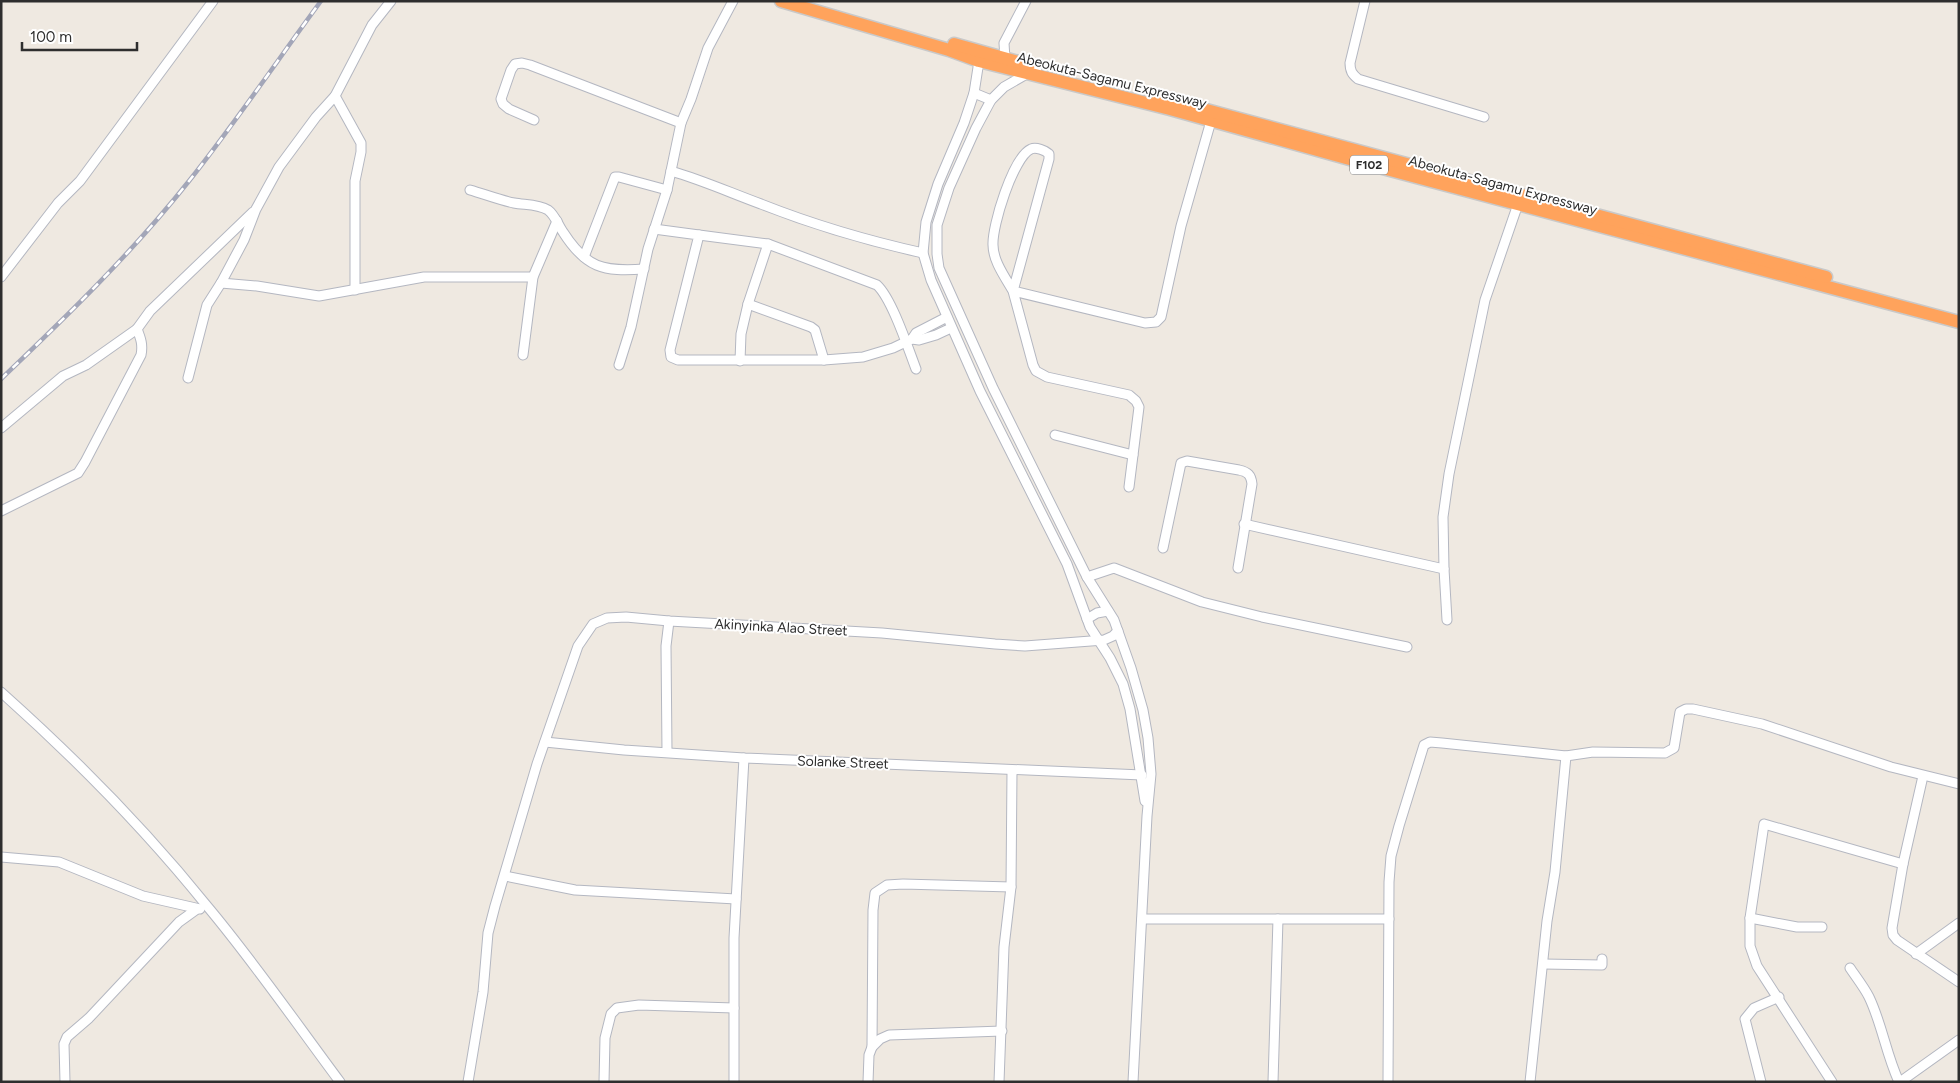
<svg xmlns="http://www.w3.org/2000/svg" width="1960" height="1083" font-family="Figtree,sans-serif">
  <rect width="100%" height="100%" fill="#efe9e1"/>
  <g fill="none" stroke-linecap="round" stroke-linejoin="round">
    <g stroke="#b4b7c1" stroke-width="11">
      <g id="minor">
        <path d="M1365,1L1350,63C1350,71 1352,74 1358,79L1484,117"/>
        <path d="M978,55L979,61L974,93L964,123L938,184L926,222L923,253L931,280L980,391L1067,564L1090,627L1110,658L1123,684L1130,709L1145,801"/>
        <path d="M1005,59L1004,43L1026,1"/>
        <path d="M1037,68L1004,87L991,100L976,128L949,188L937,225V254L939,268L993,388L1087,577L1114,620L1131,668L1143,710L1148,738L1151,774L1147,816L1133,1082"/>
        <path d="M974,93L991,100"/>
        <path d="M335,96L361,143V152L355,181V290"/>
        <path d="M534,120L509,109L503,104L501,99L511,70L515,64L522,63L530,65L681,123"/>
        <path d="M671,171C702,180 731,193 761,204C814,225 869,241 923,253"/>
        <path d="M470,190C484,194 499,200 514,203C525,205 538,204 548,210C555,215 558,225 563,232C586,268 603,272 644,269"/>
        <path d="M654,229L699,235L670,350L671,357L678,360H824L863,357L893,348L912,339L919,340L936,335L951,328"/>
        <path d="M699,235L768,244L877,285C892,299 908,348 916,369"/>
        <path d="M584,257L615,177H619L667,190"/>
        <path d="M1,277L58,203L80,181L213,1"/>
        <path d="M221,283L257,286L319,296L424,277H533"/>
        <path d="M748,304L811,327L815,330L824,360"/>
        <path d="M912,339L916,333L947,317"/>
        <path d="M523,355L533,277L557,221"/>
        <path d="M740,361L741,334L748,304L768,244"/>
        <path d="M619,365L631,327L648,249L667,190L681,123L691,99L708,48L733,1"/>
        <path d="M188,378L207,305L221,283L244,240L256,209L279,167L316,117L335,96L372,25L391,1"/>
        <path d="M1,428L63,376L86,365L137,329"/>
        <path d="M1055,435L1133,455"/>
        <path d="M1129,487L1139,407L1136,401L1129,395L1047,377L1036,371L1033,365L1013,291L1049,159V154C1045,150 1036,147 1031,149C1013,157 992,226 993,245C993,261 1005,277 1013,291L1145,323L1156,322L1161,317L1181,226L1211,121"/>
        <path d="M1,511L78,473L85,462L141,355C143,345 141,339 137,329L150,311L253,212"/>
        <path d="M1244,524L1444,569"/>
        <path d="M1163,548L1181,463L1187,461L1239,470C1248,472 1251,475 1252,484L1238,568"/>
        <path d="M1087,577L1114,568L1202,602L1262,617L1407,647"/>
        <path d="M1087,619L1097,613L1108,611"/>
        <path d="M1447,620L1444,569L1443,517L1449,474L1485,300L1518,204"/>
        <path d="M1,692C75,758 145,829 207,906C254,962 296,1023 340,1082"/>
        <path d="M545,742L624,750L744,758L1142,775"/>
        <path d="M667,752L666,646L669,621"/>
        <path d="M1923,776L1903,864L1892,928L1893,935L1897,940L1959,982"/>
        <path d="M1,857L59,862L143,896L200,909"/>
        <path d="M505,876L575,890L736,899"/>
        <path d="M1750,918L1797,927H1822"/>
        <path d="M1142,919H1389"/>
        <path d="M1916,954L1959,923"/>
        <path d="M1543,964L1602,965V959"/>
        <path d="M1850,968C1856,977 1864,987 1869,997C1882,1024 1886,1054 1899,1082"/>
        <path d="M872,1047L880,1039L889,1035L1002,1031"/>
        <path d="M65,1082L64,1044L67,1037L89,1018L179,922L197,909"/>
        <path d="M468,1082L483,992L488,933L495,906L537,764L578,646L593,624L607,618L626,617L669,621L882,633L995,644L1025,646L1104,640L1113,636L1118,631"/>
        <path d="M604,1082L605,1038L611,1014L617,1008L639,1005L734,1008"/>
        <path d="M734,1082V938L744,758"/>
        <path d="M868,1082L869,1055L872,1047L873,910L875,893L887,885L903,884L1011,887"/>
        <path d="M999,1082L1004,947L1011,887L1012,771"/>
        <path d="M1273,1082L1278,919"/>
        <path d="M1388,1082L1389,882L1391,856L1399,826L1424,745L1430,742L1442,743L1566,756"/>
        <path d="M1530,1082L1547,921L1555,872L1566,756L1593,752L1665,753L1674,748L1680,712L1686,709H1693L1762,724L1891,767L1959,784"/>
        <path d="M1761,1082L1745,1019L1754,1008L1779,997"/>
        <path d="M1832,1082L1757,966L1750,946V918L1764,824L1903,864"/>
        <path d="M1900,1082L1959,1040"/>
      </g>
    </g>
    <g stroke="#c9c9c9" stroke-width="15">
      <g id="highway">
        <path d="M781,1L949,50L979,61L1170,109L1364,163L1959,322"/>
        <path d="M954,44L1029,65"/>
        <path d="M1158,97L1826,277"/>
      </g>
    </g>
    <use href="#minor" stroke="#fff" stroke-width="9"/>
    <use href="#highway" stroke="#ffa35c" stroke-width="12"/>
    <g stroke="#a3a6b8" stroke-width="4.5">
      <path id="rail" d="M1,379C67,316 132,253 189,181C235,123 277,61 321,1"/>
    </g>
    <use href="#rail" stroke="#fff" stroke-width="2.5" stroke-dasharray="8" stroke-linecap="butt"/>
  </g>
  <g text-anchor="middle" stroke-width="4" stroke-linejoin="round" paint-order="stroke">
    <rect fill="#fff" stroke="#6d6d6d" stroke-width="1" x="1350" y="155.5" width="38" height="19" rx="4"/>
    <g font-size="12" font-weight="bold" fill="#2e2e2e">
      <text x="1369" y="169">F102</text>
    </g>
    <g font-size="14" fill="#2e2e2e" stroke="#fff">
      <text transform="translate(1112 80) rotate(14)" y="5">Abeokuta-Sagamu Expressway</text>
      <text transform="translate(1503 185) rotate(15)" y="5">Abeokuta-Sagamu Expressway</text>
      <text transform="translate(781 627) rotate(3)" y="5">Akinyinka Alao Street</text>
      <text transform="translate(843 762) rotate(2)" y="5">Solanke Street</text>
    </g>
  </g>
  <rect width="1960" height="1083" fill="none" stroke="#2e2e2e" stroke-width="5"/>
  <path d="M22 42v8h115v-8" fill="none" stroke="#2e2e2e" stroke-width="2.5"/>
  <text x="30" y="42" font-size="15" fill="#2e2e2e" stroke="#ffffff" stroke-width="4" paint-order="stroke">100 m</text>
</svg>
